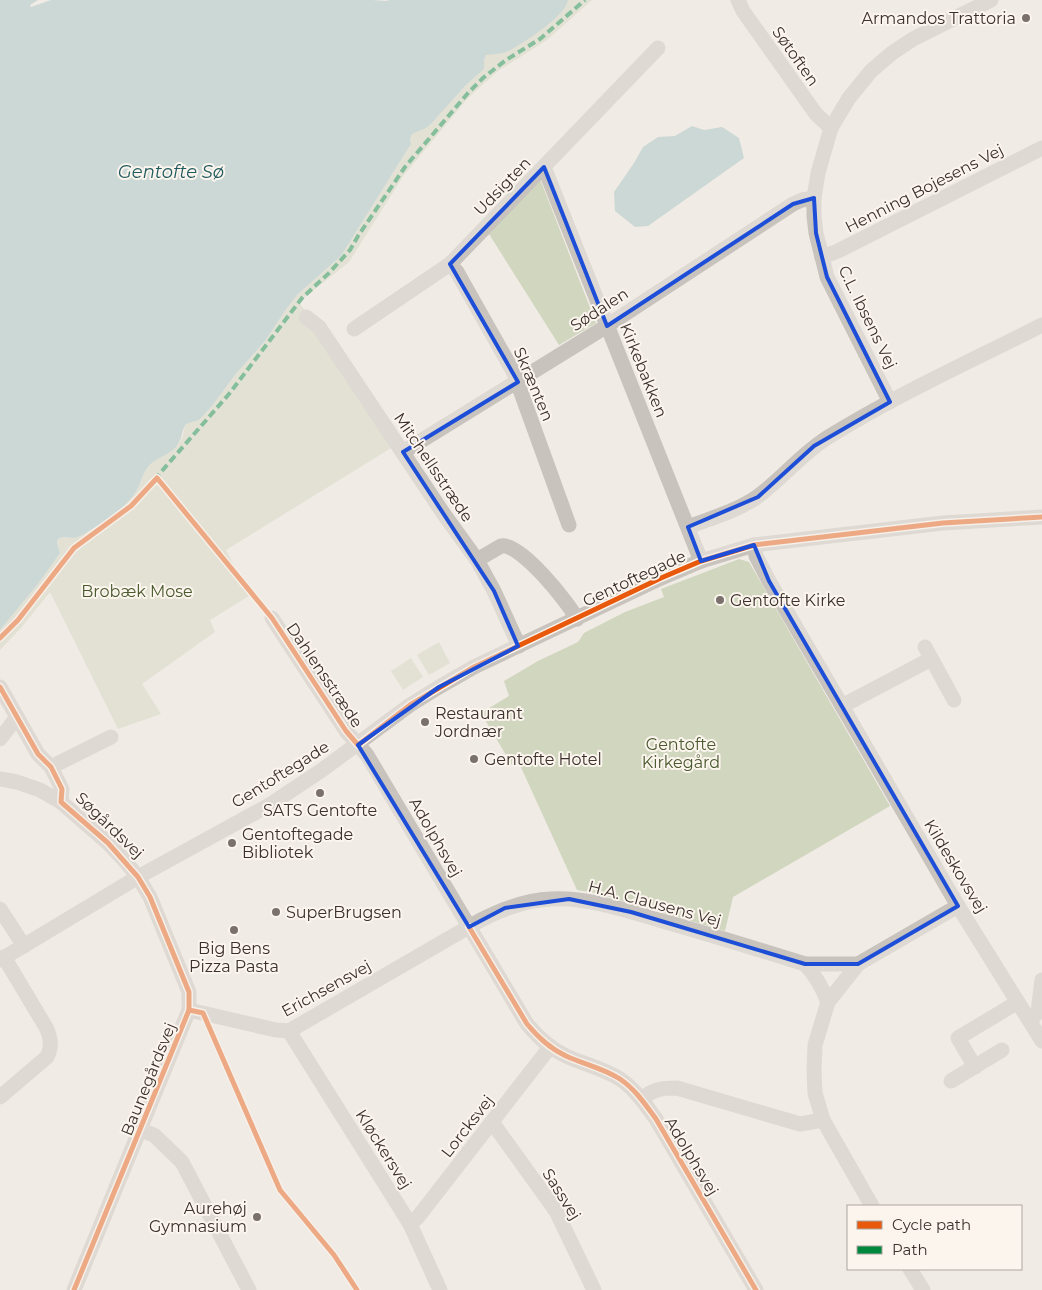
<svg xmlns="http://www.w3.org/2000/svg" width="1042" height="1290" font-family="Montserrat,sans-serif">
  <rect width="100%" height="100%" fill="#f0ebe5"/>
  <g fill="#d1d6bf">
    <path d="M568,0H592L547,40L498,71L468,98L404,175L349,262L299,302L396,445L226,550L249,596L210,620L215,632L142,684L161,714L118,729L50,592L20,629L0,650V630L38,584L60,553L57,541L58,539C66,534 71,541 80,536C100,525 125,510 137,490C141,482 143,472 149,465C159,455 175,453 182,438C184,434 183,429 186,424L199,420L212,406L235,375L265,341L287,308L298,294L341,256L411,144L410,139L412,134L431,124L465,86L484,69V60L486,55L508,51L564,9Z"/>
    <path d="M540,179L596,323L559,345L489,234Z"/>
    <path d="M739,559L749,562L890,806L733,897L725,931L596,893L577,890L519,763L512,765L481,713L509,696L504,681L538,661L578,642L584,633L625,612L664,597L661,589Z"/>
    <path d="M439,642L450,663L429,675L417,655Z"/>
    <path d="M411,658L423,677L403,690L391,671Z"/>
  </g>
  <g fill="#a1c2c1">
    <path d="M0,0H38L30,5L31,7L51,0H373L386,1L389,0H568C567,15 520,46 506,52C500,54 493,54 486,55L484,60V69L465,86L431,124L426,128L412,134L410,139L411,144L341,256L298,294L287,308L265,341L235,375L212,406L199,420L186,424C180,433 184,438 175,448C167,456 153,459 147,468C142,475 141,483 137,490C125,510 100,525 80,536C71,541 66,534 58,539L57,542L60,553L38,584L0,630Z"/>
    <path d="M692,126L704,130L722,127L739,138L744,158L648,226L635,227L615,211L614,192L634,163L643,147L658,137L675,136Z"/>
  </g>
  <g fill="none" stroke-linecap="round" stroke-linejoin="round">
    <g stroke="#c9c3be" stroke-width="15">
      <path d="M738,0L743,11L816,114L831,128"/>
      <path d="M544,167L701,561"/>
      <path d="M822,257L838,251L1042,148"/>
      <path d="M450,264L457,272L514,373L569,525"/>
      <path d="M306,317L319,327L443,513L477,560L494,591L519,646"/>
      <path d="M354,329L450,264L658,48"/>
      <path d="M890,402L827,277L816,233L814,216V198L818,173L831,128L849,98L871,71L892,53L913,39L991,0"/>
      <path d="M403,452L602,329L793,204L802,200L814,198"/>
      <path d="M688,527C711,518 737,511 757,497C783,478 803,452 830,436C898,394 971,361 1042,325"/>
      <path d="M754,545L756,556L769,581L842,706L958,906L1042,1041"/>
      <path d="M477,560L501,546C520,542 568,602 577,619"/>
      <path d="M272,618L346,731L367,755L527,1024C538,1037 549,1048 566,1056C583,1064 603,1068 620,1079C635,1089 645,1104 656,1119L756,1290"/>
      <path d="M925,647L954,700"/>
      <path d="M0,687L38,754L51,767L62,789L61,802"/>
      <path d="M842,706L931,659"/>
      <path d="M0,739L17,717"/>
      <path d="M51,767L111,737"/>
      <path d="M0,779L17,782L40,790L61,802L108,843L125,861L138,877L150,897L189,992V1010L74,1290"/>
      <path d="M0,909L24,946"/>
      <path d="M0,960L138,877L271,804L322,770L410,705L439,687L474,667L661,578L701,561L754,545L943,523L1042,517"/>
      <path d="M805,964H858L958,906"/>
      <path d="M858,964L828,1002L815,1045L814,1070L815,1093L823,1120L872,1206"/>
      <path d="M189,1010L276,1030L289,1031L479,921C502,909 525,900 551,899C587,897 625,910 659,920C708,934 757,949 805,964C816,976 822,987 828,1002"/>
      <path d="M1030,1021L1038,1012L1042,980"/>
      <path d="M289,1031L410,1224L440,1290"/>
      <path d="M975,1067L958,1038L1018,1002"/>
      <path d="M951,1081L1002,1050"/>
      <path d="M0,1097L47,1057C52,1047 51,1040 47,1029L4,957"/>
      <path d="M642,1099C653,1089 662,1088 677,1088L800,1124L823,1120"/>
      <path d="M492,1122L556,1211L594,1290"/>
      <path d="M140,1130L154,1135L182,1162L249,1290"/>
      <path d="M410,1224L418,1217L550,1047"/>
      <path d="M910,1269L923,1290"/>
    </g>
    <path stroke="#00873e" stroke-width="4" stroke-dasharray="8 4" stroke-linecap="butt" d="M154,480L229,394L302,298L329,273L350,250L358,236L405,167L468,93L483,78L506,60L540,39L585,0"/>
    <g stroke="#fbf5ee" stroke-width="8">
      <g id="cycleway">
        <path d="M0,638L18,620L74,548L131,506L157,478L272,618L346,731L358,745L410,705L474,667L661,578L701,561L754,545L943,523L1042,517"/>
        <path d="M0,687L38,754L51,767L62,789L61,802L108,843L138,877L150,897L189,992V1010L74,1290"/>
        <path d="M469,927L527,1024C538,1037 549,1048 566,1056C583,1064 603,1068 620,1079C635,1089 645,1104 656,1119L756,1290"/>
        <path d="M189,1010L203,1013L280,1190L334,1255L357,1290"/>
      </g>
    </g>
    <use href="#cycleway" stroke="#e8590c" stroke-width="5"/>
  </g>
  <path d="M0 0H1042V1290H0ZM544,167L607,326L793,204L814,198L816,233L827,277L890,402L814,446L758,497L688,527L701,561L754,545L769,581L958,906L858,964H805L631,912L569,899L505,908L469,927L358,745L439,687L518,646L494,591L403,452L518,382L450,264Z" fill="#f0ebe5" fill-opacity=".55" fill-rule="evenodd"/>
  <path fill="none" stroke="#1d4ed8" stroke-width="4" stroke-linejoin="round" d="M544,167L607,326L793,204L814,198L816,233L827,277L890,402L814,446L758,497L688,527L701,561L754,545L769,581L958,906L858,964H805L631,912L569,899L505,908L469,927L358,745L439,687L518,646L494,591L403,452L518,382L450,264Z"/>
  <g fill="#7a716c" stroke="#fbf5ee" stroke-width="2">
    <circle cx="1026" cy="18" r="5"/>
    <circle cx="720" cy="600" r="5"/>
    <circle cx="425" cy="722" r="5"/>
    <circle cx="474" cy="759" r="5"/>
    <circle cx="320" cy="793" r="5"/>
    <circle cx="232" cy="843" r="5"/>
    <circle cx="276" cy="912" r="5"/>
    <circle cx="234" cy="930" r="5"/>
    <circle cx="257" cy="1217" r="5"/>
  </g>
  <g text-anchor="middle" stroke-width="4" stroke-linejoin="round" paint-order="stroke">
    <g font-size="16" fill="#3b302b" stroke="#fbf5ee" text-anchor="start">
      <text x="1016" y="24" text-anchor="end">Armandos Trattoria</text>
      <text x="730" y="606">Gentofte Kirke</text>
      <text x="435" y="719">Restaurant<tspan x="435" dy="18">Jordnær</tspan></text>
      <text x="484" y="765">Gentofte Hotel</text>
      <text x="320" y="816" text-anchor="middle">SATS Gentofte</text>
      <text x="242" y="840">Gentoftegade<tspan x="242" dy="18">Bibliotek</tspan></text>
      <text x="286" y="918">SuperBrugsen</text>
      <text x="234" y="954" text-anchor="middle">Big Bens<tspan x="234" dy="18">Pizza Pasta</tspan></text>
      <text x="247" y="1214" text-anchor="end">Aurehøj<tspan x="247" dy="18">Gymnasium</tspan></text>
    </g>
    <g font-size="16" fill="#3b302b" stroke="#fbf5ee">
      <text transform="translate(796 56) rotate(55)" y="6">Søtoften</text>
      <text transform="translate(502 186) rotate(-46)" y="6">Udsigten</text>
      <text transform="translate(924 188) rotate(-27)" y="6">Henning Bojesens Vej</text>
      <text transform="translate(599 309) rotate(-33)" y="6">Sødalen</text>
      <text transform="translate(868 317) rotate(64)" y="6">C.L. Ibsens Vej</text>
      <text transform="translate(644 370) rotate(68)" y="6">Kirkebakken</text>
      <text transform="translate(534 384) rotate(67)" y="6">Skrænten</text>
      <text transform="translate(434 467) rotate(56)" y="6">Mitchellsstræde</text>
      <text transform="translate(634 578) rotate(-25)" y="6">Gentoftegade</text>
      <text transform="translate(325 675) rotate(56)" y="6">Dahlensstræde</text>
      <text transform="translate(280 774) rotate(-32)" y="6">Gentoftegade</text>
      <text transform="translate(110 825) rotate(44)" y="6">Søgårdsvej</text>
      <text transform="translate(436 837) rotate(60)" y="6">Adolphsvej</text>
      <text transform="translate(956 866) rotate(59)" y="6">Kildeskovsvej</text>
      <text transform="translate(655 903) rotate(15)" y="6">H.A. Clausens Vej</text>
      <text transform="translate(326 988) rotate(-29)" y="6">Erichsensvej</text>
      <text transform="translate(148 1079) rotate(-68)" y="6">Baunegårdsvej</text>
      <text transform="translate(467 1126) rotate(-52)" y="6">Lorcksvej</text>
      <text transform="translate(384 1149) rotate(58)" y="6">Kløckersvej</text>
      <text transform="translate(692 1156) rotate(59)" y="6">Adolphsvej</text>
      <text transform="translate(562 1194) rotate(58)" y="6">Sassvej</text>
    </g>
    <g font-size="16" fill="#4a5a2e" stroke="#fbf5ee">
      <text x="137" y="597">Brobæk Mose</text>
      <text x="681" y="750">Gentofte<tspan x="681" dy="18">Kirkegård</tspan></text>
    </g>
    <g font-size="18" font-style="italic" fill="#1f5a5e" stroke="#fbf5ee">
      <text x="171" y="178">Gentofte Sø</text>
    </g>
  </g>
  <rect x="847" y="1205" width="175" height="65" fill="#fbf5ee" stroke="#aea6a0"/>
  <rect x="857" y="1221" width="25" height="8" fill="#e8590c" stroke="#aea6a0"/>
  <text x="892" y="1230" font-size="15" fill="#3b302b">Cycle path</text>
  <rect x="857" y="1246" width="25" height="8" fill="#00873e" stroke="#aea6a0"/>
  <text x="892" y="1255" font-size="15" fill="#3b302b">Path</text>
</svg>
